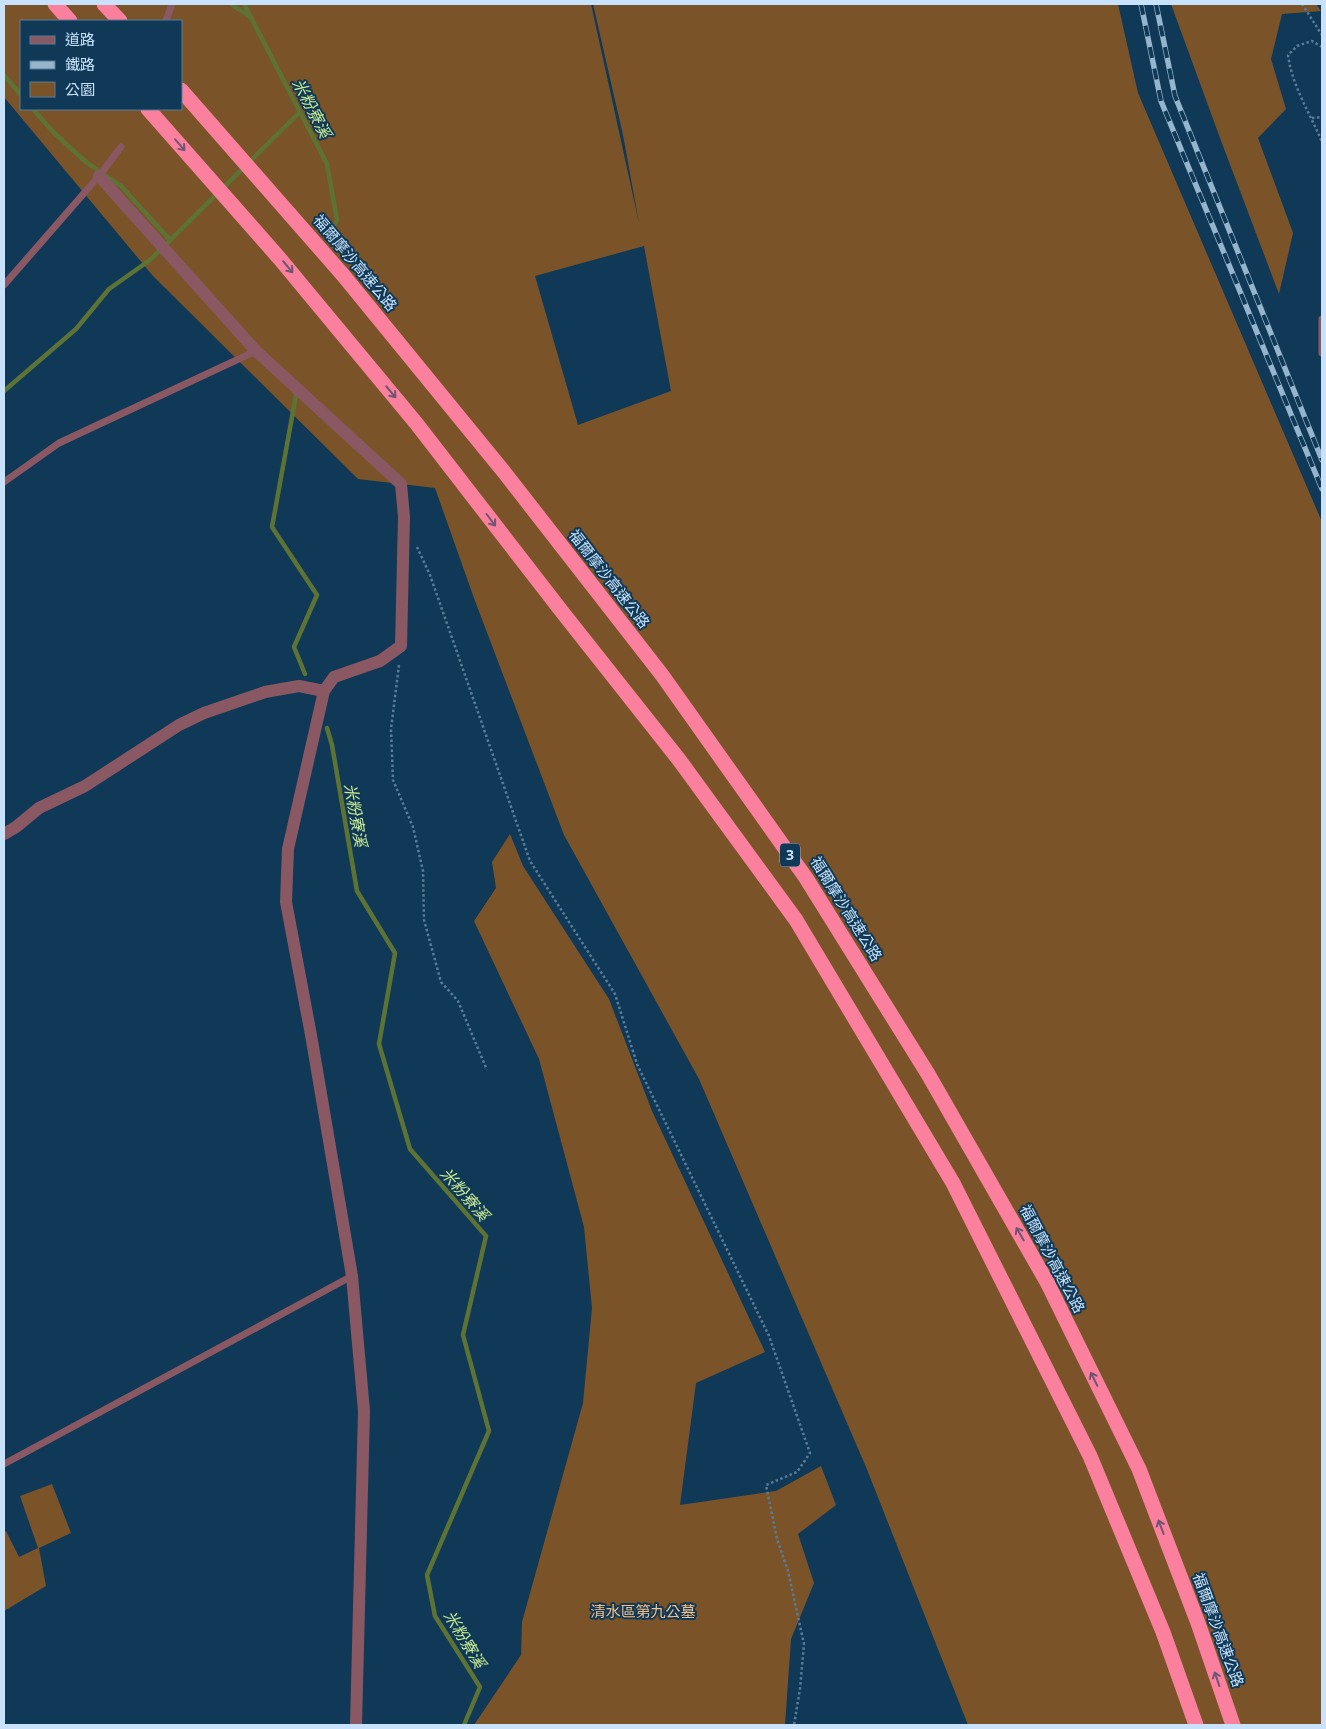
<svg xmlns="http://www.w3.org/2000/svg" width="1326" height="1729" font-family="'Open Sans','Noto Sans TC',sans-serif">
  <rect width="100%" height="100%" fill="#103957"/>
  <g fill="#7b5329" fill-rule="evenodd">
    <path d="M4,4H591L639,223L623,135L593,4H1118L1138,93L1322,522V1725H968L866,1467L699,1079L564,835L475,601L435,488L358,479L153,276L4,97ZM21,21H181V109H21ZM644,246L671,391L578,425L535,276Z"/>
    <path d="M1171,4H1316L1321,11L1282,14L1271,59L1286,109L1258,138L1293,233L1279,294L1220,138Z"/>
    <path d="M510,834L523,866L609,999L652,1111L765,1352L696,1383L680,1505L776,1491L821,1466L836,1505L798,1534L814,1583L791,1639L785,1725H474L521,1655L522,1622L583,1403L592,1308L584,1227L539,1059L474,921L496,888L492,862Z"/>
    <path d="M52,1484L71,1533L39,1548L46,1586L4,1611V1532L6,1531L19,1557L38,1548L20,1496Z"/>
  </g>
  <g fill="none" stroke-linecap="round" stroke-linejoin="round">
    <g stroke="#5d7334" stroke-width="4.5">
      <path d="M231,4L250,17"/>
      <path d="M244,4L327,164L337,220L332,230"/>
      <path d="M4,75L21,95"/>
      <path d="M33,109L54,133L86,162L121,186L170,240"/>
      <path d="M4,391L76,329L109,289L150,260L300,112"/>
      <path d="M296,395L272,527L317,595L294,647L305,674"/>
      <path d="M327,728L332,745L357,891L395,953L379,1044L410,1149L486,1236L463,1335L489,1431L427,1575L435,1616L480,1687L464,1725"/>
    </g>
    <g stroke="#597c98" stroke-width="2.5" stroke-dasharray="2.5 2.5" stroke-linecap="butt">
      <path d="M1302,4L1322,35"/>
      <path d="M1322,47L1312,41L1297,46L1288,55C1292,86 1310,113 1322,142"/>
      <path d="M1312,118L1322,117"/>
      <path d="M417,547L430,575L530,861L615,994L637,1064L769,1336L810,1453L797,1472L766,1485L777,1539L788,1571L804,1644L800,1689L794,1725"/>
      <path d="M399,665L391,729L393,780L413,827L423,871L424,920L441,982L458,1001L487,1070"/>
    </g>
    <g stroke="#8a5862" stroke-width="7">
      <path d="M166,21L172,4"/>
      <path d="M4,285L99,176L121,147"/>
      <path d="M1322,319V353"/>
      <path d="M4,482L59,443L256,351"/>
      <path d="M4,1464L352,1276"/>
    </g>
    <g stroke="#8a5862" stroke-width="12">
      <path d="M99,176L256,351L401,484L404,517L401,646L380,661L334,677L324,691L288,849L286,902L311,1035L352,1276L364,1411L356,1725"/>
      <path d="M4,834L16,827L39,808L85,786L179,725L204,713L265,692L299,686L324,691"/>
    </g>
    <g stroke="#fb809e" stroke-width="15">
      <path d="M55,4L70,21"/>
      <path d="M104,4L120,21"/>
      <path d="M181,90L343,275L504,472L662,675L806,878L928,1074L1047,1282L1139,1469L1198,1623L1233,1725"/>
      <path d="M148,109L280,259L416,423L563,613L680,761L796,920L953,1183L1090,1456L1163,1632L1196,1725"/>
    </g>
    <g stroke="#95b4cd" stroke-width="5.5">
      <g id="rail">
        <path d="M1141,4L1161,101L1322,489"/>
        <path d="M1156,4L1175,96L1322,460"/>
      </g>
    </g>
    <use href="#rail" stroke="#103957" stroke-width="4" stroke-dasharray="11" stroke-linecap="butt"/>
  </g>
  <defs><path id="oneway-shaft" d="M-6 0H5M1.5-3L5.5 0L1.5 3" fill="none" stroke-width="1.6" stroke-linecap="round" stroke-linejoin="round" transform="scale(1.25)"/></defs>
  <g stroke="#6e5573">
    <use href="#oneway-shaft" transform="translate(180 145) rotate(49)"/>
    <use href="#oneway-shaft" transform="translate(288 267) rotate(50)"/>
    <use href="#oneway-shaft" transform="translate(391 392) rotate(50)"/>
    <use href="#oneway-shaft" transform="translate(491 520) rotate(53)"/>
    <use href="#oneway-shaft" transform="translate(1020 1234) rotate(-120)"/>
    <use href="#oneway-shaft" transform="translate(1094 1379) rotate(-116)"/>
    <use href="#oneway-shaft" transform="translate(1161 1527) rotate(-111)"/>
    <use href="#oneway-shaft" transform="translate(1217 1679) rotate(-109)"/>
  </g>
  <g text-anchor="middle" stroke-width="4" stroke-linejoin="round" paint-order="stroke">
    <rect fill="#103957" stroke="#90afc9" stroke-width="1" x="780" y="843.5" width="20" height="23" rx="4"/>
    <g font-size="14" font-weight="bold" fill="#c7e2fa">
      <text x="790" y="860">3</text>
    </g>
    <g font-size="15" fill="#c7e2fa" stroke="#103957">
      <text transform="translate(355 263) rotate(50)" y="5">福爾摩沙高速公路</text>
      <text transform="translate(609 579) rotate(52)" y="5">福爾摩沙高速公路</text>
      <text transform="translate(846 909) rotate(58)" y="5">福爾摩沙高速公路</text>
      <text transform="translate(1052 1259) rotate(62)" y="5">福爾摩沙高速公路</text>
      <text transform="translate(1218 1630) rotate(70)" y="5">福爾摩沙高速公路</text>
    </g>
    <g font-size="15" fill="#f7be86" stroke="#103957">
      <text x="643" y="1617">清水區第九公墓</text>
    </g>
    <g font-size="16" font-style="italic" fill="#ccee93" stroke="#103957">
      <text transform="translate(312 108) rotate(63)" y="6">米粉寮溪</text>
      <text transform="translate(356 815) rotate(80)" y="6">米粉寮溪</text>
      <text transform="translate(465 1194) rotate(49)" y="6">米粉寮溪</text>
      <text transform="translate(465 1639) rotate(59)" y="6">米粉寮溪</text>
    </g>
  </g>
  <rect width="1326" height="1729" fill="none" stroke="#c7e2fa" stroke-width="10"/>
  <rect x="20" y="20" width="162" height="90" fill="#103957" stroke="#597d98"/>
  <rect x="30" y="36" width="25" height="8" fill="#8a5862" stroke="#597d98"/>
  <text x="65" y="45" font-size="15" fill="#c7e2fa">道路</text>
  <rect x="30" y="61" width="25" height="8" fill="#95b4cd" stroke="#597d98"/>
  <text x="65" y="70" font-size="15" fill="#c7e2fa">鐵路</text>
  <rect x="30" y="82" width="25" height="15" fill="#7b5329" stroke="#597d98"/>
  <text x="65" y="95" font-size="15" fill="#c7e2fa">公園</text>
</svg>
